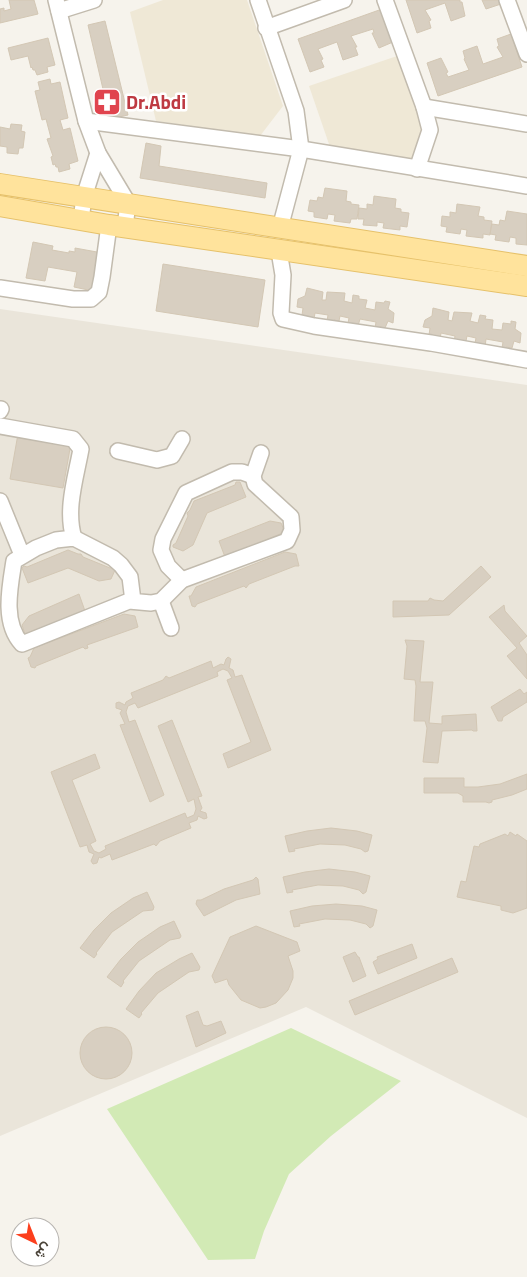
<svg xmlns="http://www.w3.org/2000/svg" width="527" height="1277" font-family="'Titillium Web',Vazirmatn,sans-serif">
  <rect width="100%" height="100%" fill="#f6f3ec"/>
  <path fill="#eae5da" d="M0,309L527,385V1118L306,1007L0,1136Z"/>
  <g fill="#efe8d6">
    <path d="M163,0H247L283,106L260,136L156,121L130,12Z"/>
    <path d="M397,56L423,128L413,161L330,147L309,86Z"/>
  </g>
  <path fill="#d2eab5" d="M291,1028L401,1081L331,1136L289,1174L264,1231L255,1259L208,1260L107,1109Z"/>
  <g fill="#d8cfc1" stroke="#d3c7b4">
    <path d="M9,0H34L38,14L0,23V9L4,8V11L11,9Z"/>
    <path d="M406,0H460V2H462L465,16L451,21L445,3L425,10L431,20L429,21L431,28L417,33Z"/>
    <path d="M482,0H500L501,4L486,9Z"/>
    <path d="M382,9L393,42L379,48L372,33H374L373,29L351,36L357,47H355L358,55L343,60L337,42L318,49L323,59L321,60L324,67L310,72L298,39Z"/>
    <path d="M105,21L128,115L110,119L88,25Z"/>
    <path d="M511,34L522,67L438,96L427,63L441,58L448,72L446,73L448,77L469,70L464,59L465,58L463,51L477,46L483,64L503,57L497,47L499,46L497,39Z"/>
    <path d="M48,38L55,65L47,67L48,72L37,75L35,70H33L32,67L31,68L28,56L11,60L8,48Z"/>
    <path d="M50,79L51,84L60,82L68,118L60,120L63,130L70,128L78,161L69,164L70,169L59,172L58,167H56L55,164L53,165L51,157L53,156L47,139L51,138L46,119L42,120L35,91L40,90L38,82Z"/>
    <path d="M11,124L22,125L21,131L25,132L23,148H19L18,154L7,153V147L0,146V127L10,129Z"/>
    <path d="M146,143L161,146L159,166L267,183L265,198L140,178Z"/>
    <path d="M325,188L347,191L346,201L351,202V204L359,205L357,219H351L350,223L334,221L335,215L328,214L327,219L314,217V212L308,211L310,200L317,201L318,197L323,198Z"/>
    <path d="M374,196L396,199L395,208L401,209V212L409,213L407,227L400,226V230L383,228L384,223L377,222V226L363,225L364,219H358L359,208L367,209V204L373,205Z"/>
    <path d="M457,204L480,207L478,216L484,217V220L492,221L490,235L483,234V238L466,236L467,230L461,229L460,234L446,232L447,227L441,226L442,216L450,217V212L456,213Z"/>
    <path d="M507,211L527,214V245L516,244V238L510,237L509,242L495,240L496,235L490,234L492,224L499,225L500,220L505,221Z"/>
    <path d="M33,242L53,246L52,250L69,253V251L75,252V248L97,252L93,291L74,287L77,272L48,267L45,281L26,278Z"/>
    <path d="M163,264L265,280L258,327L156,311Z"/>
    <path d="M307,288L323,292L322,300H326L327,292L345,293L344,301L352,303L353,295L359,296V299L367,300L365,308L375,310L376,302L384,303L385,301L390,302L388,309L394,313L393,323L388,321L385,328L380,327L379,329L375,328L376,322L360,319L358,326L348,323L349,318L340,316L339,321L334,320V323L327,321L328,315L315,313L314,319L307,318V316L302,315L303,308L297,307L298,299L305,296Z"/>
    <path d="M433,308L449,312L448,320L452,321L454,312L472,313L470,321L478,323L480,315L486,316L485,319L493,320L492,329L502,330L503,323L511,324V321L516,322L515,329L521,333L520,343L514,341L512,348L506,347V349L502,348L503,342L486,339L485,347L475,343L476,338L467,336L466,341H461L460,343L454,342L455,336L441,333L440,339L429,335L430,328L423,327L425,320L432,316Z"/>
    <path d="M18,434L71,443L63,488L10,479Z"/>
    <path d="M236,482H240L246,497L207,513L193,545L183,551L173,547V545L176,543L188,516L187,513L190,510L194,501L235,485Z"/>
    <path d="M270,521L281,523L285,532L283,535L280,534L225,557L219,541Z"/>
    <path d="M68,550L78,554H81L83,557L110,568L114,567L115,570L111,579L99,581L68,568L28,583L22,568L24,566L27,567Z"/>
    <path d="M285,552L296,554L299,566H295L249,584L246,588L244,586L197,604L195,607L192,606L189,596H191L196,587Z"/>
    <path d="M481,566L491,577L449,615L393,617V601H428L430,598L434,600L443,601Z"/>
    <path d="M79,594L85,611L30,632V634L27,636L25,634L22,625L29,616Z"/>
    <path d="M504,605L505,611L527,636L519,643L527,655V679L507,656L517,648L489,617Z"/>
    <path d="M124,614L135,616L138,627L87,645L88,648L85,649L83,647L36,666L35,668L31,667L28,658L30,657L34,648Z"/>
    <path d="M405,640L424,641L420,682H433L429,723L442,724V716L476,714L477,731H473L472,730L442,731L438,763L423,762L427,728L425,721H414L416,686L415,680L404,679L407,646Z"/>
    <path d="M228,657L231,659L229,668L233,670L235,677L242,675L271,750L228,768L223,754L251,742L227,680L232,678L228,671L223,669L217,672L218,676L138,708L135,703L128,706L126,712L129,722L135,720L164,795L150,802L120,725L125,724L120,713L122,710L116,708V703L119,702L125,705L126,702L133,698L131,693L163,680L166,676L169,678L211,661L213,668L221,664L224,665L226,659Z"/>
    <path d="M520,689L524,694L527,692V702L503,717L502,721H498L491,707Z"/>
    <path d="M172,720L202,796L198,797L202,808L200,811L206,813L207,818L204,819L198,816L197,820L189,823L191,828L160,841L156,846L154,844L112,860L110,854L101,858L99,857L97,863L93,864L91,861L94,854L89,852L87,845L80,847L51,772L95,754L100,768L72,780L96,841L90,844L94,851L99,853L106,849L105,846L185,813L187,818L194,815L196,809L194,799L188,802L158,726Z"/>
    <path d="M527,774V789L512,795L492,800V802L489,803L486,802H463V796L458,793H424V778H464V787H478L500,784Z"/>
    <path d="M331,828L357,831L372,835L368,851L365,852L361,849L345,845L320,844L294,849L295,851L289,852L285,836L307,831Z"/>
    <path d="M510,832L516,836L517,834L527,841V908L513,913L501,910V906L457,897L461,881L466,882L474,846L479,847L480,844L505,834L508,836Z"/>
    <path d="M329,869L355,872L370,876L366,892L363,894L359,890L343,886L318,885L292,890L293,892L287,893L283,877L305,872Z"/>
    <path d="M256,877L258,879L260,894L236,900L204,916L196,904L197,900H201L224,889L253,880Z"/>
    <path d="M147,892L154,907L153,910L143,911L112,932L96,953L97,954L94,958L80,948L94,930L111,913L133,898Z"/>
    <path d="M336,904L362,906L377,910L373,926L370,928L366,924L350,920L325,919L299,924L300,926L294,927L290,911L312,906Z"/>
    <path d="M174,921L181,936L180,938L170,940L139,961L123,981L124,982L121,987L107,977L121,959L138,942L160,927Z"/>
    <path d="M256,926L297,942L300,951L288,956L293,971V978L288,990L276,1003L266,1007L260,1008L241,1000L229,985L227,979L215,983L212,976L230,937Z"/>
    <path d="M412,944L417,958L378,974L373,962L378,959L377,957Z"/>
    <path d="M355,952L358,957H359L366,976L353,982L343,957Z"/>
    <path d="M192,953L200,967L199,970L189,972L158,993L141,1013L142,1014L139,1018L126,1009L139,991L156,973L179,959Z"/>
    <path d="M452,958L458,972L355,1015L349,1001Z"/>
    <path d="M198,1011L203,1025L207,1026L221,1021L226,1033L196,1047L186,1016Z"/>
    <circle cx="106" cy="1053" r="26"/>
  </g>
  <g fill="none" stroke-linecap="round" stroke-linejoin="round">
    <g stroke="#c2bbae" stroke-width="18">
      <g id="minor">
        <path d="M56,0L86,121L98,153L128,203L125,227"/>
        <path d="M258,0L296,111L301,149L280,228"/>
        <path d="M385,0L424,107L430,130L417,169"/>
        <path d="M507,0L527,54"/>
        <path d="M59,11L94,0"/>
        <path d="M266,28L344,0"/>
        <path d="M424,107L527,124"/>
        <path d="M86,121L301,149L527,186"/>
        <path d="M81,220L84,197L98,153"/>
        <path d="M279,251L283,275L281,313L283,319L314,326L431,343L527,360"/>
        <path d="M0,288L73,299H91L99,292L102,277L109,225"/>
        <path d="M0,411L1,409"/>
        <path d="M0,426L73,439L81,449C76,477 65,510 74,538"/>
        <path d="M118,451L157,460L172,456L182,439"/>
        <path d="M0,501L22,555"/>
        <path d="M182,580L168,566L161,550L163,539L186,493L232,472H242L253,476"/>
        <path d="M133,601L130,577L121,565L113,558L74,538L56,540L36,548L14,561C10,586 2,623 22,644L129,601L151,603L161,601L182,580L287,541L292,530L291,517L255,484L253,476L261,453"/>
        <path d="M161,601L171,628"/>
      </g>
    </g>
    <g stroke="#e6c16a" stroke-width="22">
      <g id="major">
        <path d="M0,184L527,266"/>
        <path d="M0,206L109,225L527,286"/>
      </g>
    </g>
    <use href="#minor" stroke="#fff" stroke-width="15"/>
    <use href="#major" stroke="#ffe39c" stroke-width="20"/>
  </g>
  <defs>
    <g id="pharmacy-square" transform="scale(1.4375)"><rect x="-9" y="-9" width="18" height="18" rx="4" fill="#e0444e" stroke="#fff"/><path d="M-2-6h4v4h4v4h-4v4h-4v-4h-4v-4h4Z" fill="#fff"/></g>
  </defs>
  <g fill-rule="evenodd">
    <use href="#pharmacy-square" x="107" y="102"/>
  </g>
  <g text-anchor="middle" stroke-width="5" stroke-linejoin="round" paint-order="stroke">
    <g font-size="19" font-weight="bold" fill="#be3a42" stroke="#fff" text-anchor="start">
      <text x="126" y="109">Dr.Abdi</text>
    </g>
  </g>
  <g transform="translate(35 1242) rotate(137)"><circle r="24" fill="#ffffff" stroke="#b7b4b0"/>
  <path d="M0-4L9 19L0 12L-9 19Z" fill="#fc3f1d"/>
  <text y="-8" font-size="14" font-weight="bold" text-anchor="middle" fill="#4b4439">ش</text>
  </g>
</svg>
